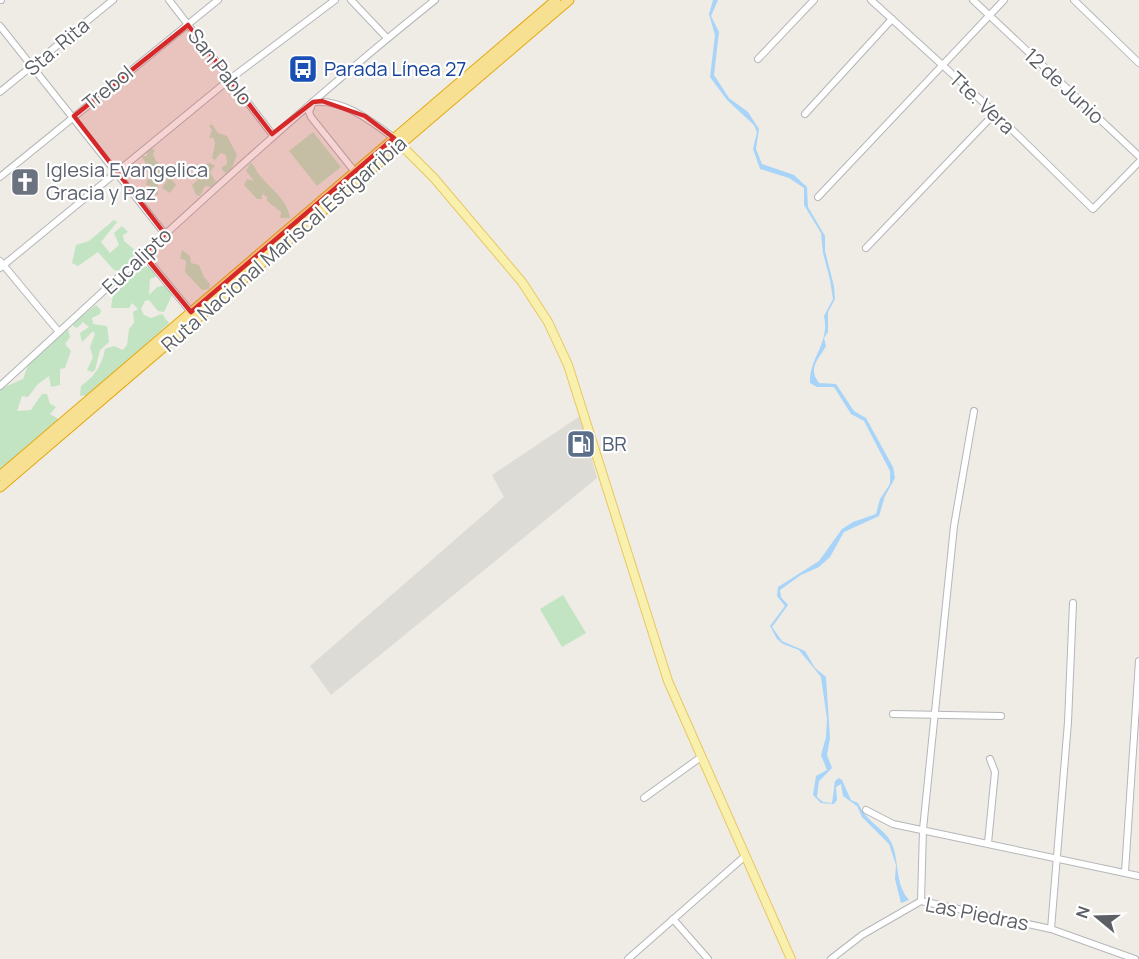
<svg xmlns="http://www.w3.org/2000/svg" width="1139" height="959" font-family="Manrope,sans-serif">
  <rect width="100%" height="100%" fill="#eeece4"/>
  <path fill="#dddbd6" d="M580,416L597,478L331,695L310,666L504,497L492,475Z"/>
  <g fill="#c2e4c3">
    <path d="M212,124L218,133L227,136L237,155L232,168L226,173L222,170V167L227,164L226,155L221,153L215,160L212,158L215,143L213,138H209L212,130L209,126Z"/>
    <path d="M313,132L341,167L317,186L289,151Z"/>
    <path d="M151,147L155,151L153,154L156,161L173,174L172,180L176,185L170,193L162,188L167,180L163,173L158,178V195L152,194L150,186L146,185L147,180L154,175L141,156H147V151Z"/>
    <path d="M210,163L215,166L210,172L216,182L211,187L205,186L200,196L196,195L192,185L206,172L200,165Z"/>
    <path d="M250,163L253,164C261,184 287,195 290,218H280L281,212L267,201V197L262,194V199H257L244,185L247,179L254,181L246,171Z"/>
    <path d="M114,220L117,222L101,242L110,253L119,245L114,233L122,226L128,232L123,235L124,241L137,252L131,263L124,266L120,273L113,269L98,252L78,266L72,263L76,245L89,241Z"/>
    <path d="M182,250L190,256L191,263L199,265L204,277L210,284L209,289L202,290L185,272L186,261L180,258Z"/>
    <path d="M141,266L149,267L157,273L155,277L150,279L149,295L157,287L166,285L173,293L164,312L158,311L149,300L145,301L141,309L144,315L151,318L162,314L169,323L145,345L144,350L90,395L80,396L81,386C94,377 102,366 105,349L114,346L123,350L127,345L129,329L134,323L133,312L138,309L132,303L129,308H111L115,281Z"/>
    <path d="M96,305L101,310L100,314L92,318L93,324L107,326L109,342L100,350L95,370L92,372L87,370L93,357L90,347L95,334L93,331L82,342L80,333L89,327L83,322L77,328L73,326V323Z"/>
    <path d="M68,329L70,337L65,344L71,351L65,368L60,369V385L51,387L49,376L38,384L28,397L22,396L17,411L31,410L42,394H47L50,404L56,407L50,414L60,420L0,470V389L23,379L29,363Z"/>
    <path d="M563,595L586,633L562,647L540,609Z"/>
  </g>
  <path fill="#a8d4fa" d="M713,0H718L711,16L719,32L714,75L729,98L748,112L759,129L756,149L762,164L794,175L807,187L808,207L825,236V251L834,286L835,299L828,312V332L824,338L826,346C819,359 807,368 819,383L836,384L854,411L866,418L893,467L895,478L885,496L879,516L844,532L830,557L819,567L801,575L780,590L781,597L788,605L772,627L782,641L805,651L815,668L826,677L830,738L827,755L832,768L819,781L817,797L823,802L832,803L835,781L839,778L842,780L851,800L858,803C867,823 885,829 891,842C900,860 894,883 909,900L901,903L895,879L896,865L889,844L862,817L857,806L843,796L841,784L836,787L837,800L834,804L821,803L813,795L816,776L827,770L821,755L826,737L827,719L821,677L799,650L783,644L777,639L770,626L785,606L777,596L778,587L819,561L842,529L853,522L876,514L880,499L890,484V471L864,421L851,414L834,387H817L810,383C809,357 830,344 824,316L833,299L830,280L823,253L821,233L804,205V188L789,178L760,169L753,149L757,132L754,125L727,100L710,77L715,35L709,14Z"/>
  <g fill="none" stroke-linecap="round" stroke-linejoin="round">
    <g stroke="#b5b6ba" stroke-width="8">
      <g id="minor">
        <path d="M0,0H1"/>
        <path d="M169,0L272,134"/>
        <path d="M351,0L387,38"/>
        <path d="M871,0L995,113L1093,209L1139,162"/>
        <path d="M973,0L1139,156"/>
        <path d="M1074,0L1139,63"/>
        <path d="M0,26L165,234"/>
        <path d="M758,59L814,0"/>
        <path d="M0,92L113,0"/>
        <path d="M313,102C344,99 371,121 394,138"/>
        <path d="M313,102L309,112L311,117L355,172"/>
        <path d="M805,114L892,19"/>
        <path d="M0,177L218,0"/>
        <path d="M818,197L1004,0"/>
        <path d="M866,248L995,113"/>
        <path d="M143,254L191,312"/>
        <path d="M0,261L59,332"/>
        <path d="M0,268L230,79L335,0"/>
        <path d="M0,386C144,255 283,121 435,0"/>
        <path d="M893,714L1001,716"/>
        <path d="M644,798L701,757"/>
        <path d="M866,810L893,824L1139,876"/>
        <path d="M988,843L995,772L990,759"/>
        <path d="M1125,872L1139,661"/>
        <path d="M921,901L923,829L954,526L974,411"/>
        <path d="M673,919L708,959"/>
        <path d="M1051,929L1068,722L1073,603"/>
        <path d="M628,959L744,857"/>
        <path d="M831,959L862,935L921,901L1051,929L1135,959"/>
      </g>
    </g>
    <g stroke="#e9c762" stroke-width="10">
      <path id="major" d="M396,140L434,178L522,282L548,322L568,365L668,681L791,959"/>
    </g>
    <g stroke="#e4a80e" stroke-width="11">
      <g id="highway">
        <path d="M0,476L556,0"/>
        <path d="M0,487L569,0"/>
      </g>
    </g>
    <use href="#minor" stroke="#fff" stroke-width="6"/>
    <use href="#major" stroke="#faf0ad" stroke-width="8"/>
    <use href="#highway" stroke="#f7e092" stroke-width="9"/>
  </g>
  <path fill="#d62828" fill-opacity="0.2" stroke="#d62828" stroke-width="4.5" stroke-linejoin="round" d="M188,25L272,134L313,102L322,101L365,116L394,138L191,312L143,254L165,234L74,116Z"/>
  <defs>
    <g id="bus-square" transform="scale(1.5)"><rect x="-9" y="-9" width="18" height="18" rx="4" fill="#1a4fb4" stroke="#fff"/><path d="M-5-6H5V4H4V6H2V4H-2V6H-4V4H-5ZM-3.5-4V0h7V-4ZM-3.5 1.2v1.5H-2V1.2ZM2 1.2v1.5H3.5V1.2Z" fill="#fff"/></g>
    <g id="church-square" transform="scale(1.5)"><rect x="-9" y="-9" width="18" height="18" rx="4" fill="#6b7280" stroke="#fff"/><path d="M-1.2-6h2.4v3.5h3.3v2.4h-3.3V6h-2.4V-.1h-3.3v-2.4h3.3Z" fill="#fff"/></g>
    <g id="fuel-square" transform="scale(1.5)"><rect x="-9" y="-9" width="18" height="18" rx="4" fill="#5c6f8a" stroke="#fff"/><path d="M-5.5-6h7V0h2V4h1.3V-2.5L3-4.5l.8-.8L6-3V5H2.5V1h-1V6h-7ZM-4.2-4.7v3.2H.2V-4.7Z" fill="#fff"/></g>
  </defs>
  <g fill-rule="evenodd">
    <use href="#bus-square" x="303" y="69"/>
    <use href="#church-square" x="25" y="182"/>
    <use href="#fuel-square" x="581" y="444"/>
  </g>
  <g text-anchor="middle" stroke-width="4.5" stroke-linejoin="round" paint-order="stroke">
    <g font-size="20" fill="#5c5f64" stroke="#fff">
      <text transform="translate(57 47) rotate(-40)" y="7">Sta. Rita</text>
      <text transform="translate(220 67) rotate(52)" y="7">San Pablo</text>
      <text transform="translate(1064 86) rotate(43)" y="7">12 de Junio</text>
      <text transform="translate(108 88) rotate(-39)" y="7">Trebol</text>
      <text transform="translate(982 103) rotate(43)" y="7">Tte. Vera</text>
      <text transform="translate(284 244) rotate(-41)" y="7">Ruta Nacional Mariscal Estigarribia</text>
      <text transform="translate(137 261) rotate(-43)" y="7">Eucalipto</text>
      <text transform="translate(977 914) rotate(11)" y="7">Las Piedras</text>
    </g>
    <g font-size="20" fill="#164399" stroke="#fff" text-anchor="start">
      <text x="324" y="76">Parada Línea 27</text>
    </g>
    <g font-size="20" fill="#5b616d" stroke="#fff" text-anchor="start">
      <text x="46" y="177">Iglesia Evangelica<tspan x="46" dy="23">Gracia y Paz</tspan></text>
    </g>
    <g font-size="20" fill="#4e5e75" stroke="#fff" text-anchor="start">
      <text x="602" y="451">BR</text>
    </g>
  </g>
  <g transform="translate(1097 917) rotate(289)" stroke="#ffffff" stroke-width="4.5" paint-order="stroke">
  <path d="M0-4.5L10 22L0 15L-10 22Z" fill="#5c5f64"/>
  <text y="-9" font-size="16" font-weight="bold" text-anchor="middle" fill="#5c5f64">N</text>
  </g>
</svg>
